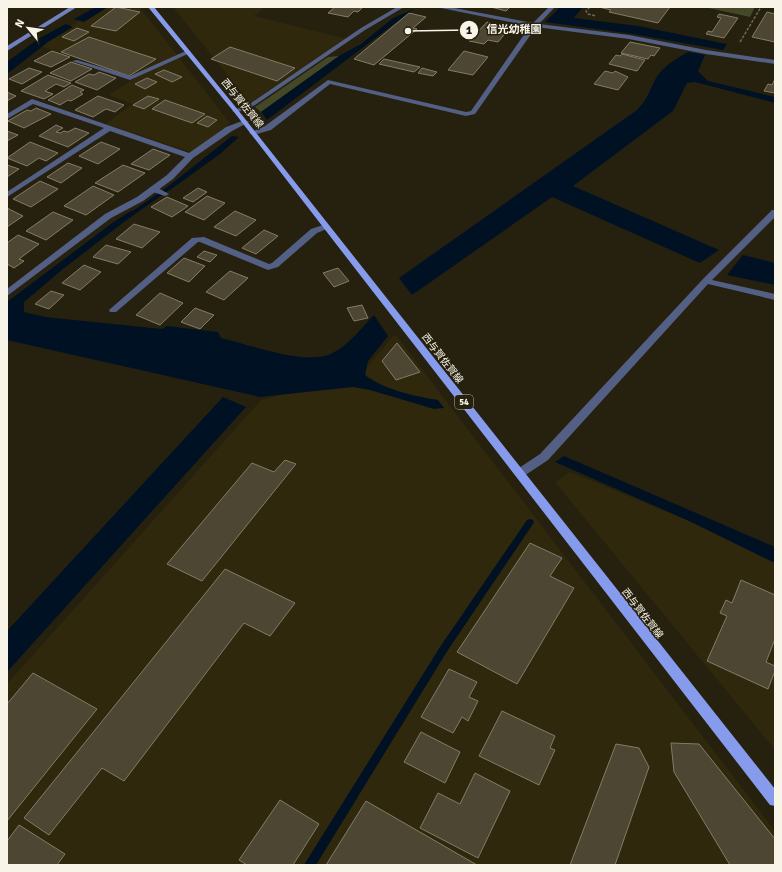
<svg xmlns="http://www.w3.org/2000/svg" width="782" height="872" font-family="Signika,'Noto Sans JP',sans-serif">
  <rect width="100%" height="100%" fill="#26210e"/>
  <g fill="#2f280d">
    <path d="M103,7L140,8L230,123L191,152L106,124L132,104L109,95L135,78L38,45Z"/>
    <path d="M173,7H265L254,16L347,39L250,103Z"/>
    <path d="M395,334L775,831V865H7V684L261,400L359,376Z"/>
    <path d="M570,472L775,556V750L555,482Z"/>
  </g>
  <g fill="#454826">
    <path d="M704,7H755L750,17Z"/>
    <path d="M339,56L261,112L255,107L328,57Z"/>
  </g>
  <g fill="#001124">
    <path d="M96,7H108L84,22L74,19Z"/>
    <path d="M560,7H583L574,18L638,26L727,44L723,50L633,34L545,22Z"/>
    <path d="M414,9L267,120L261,112L339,56L361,44L393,18Z"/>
    <path d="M66,24L73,27L48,42L7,74V62L38,39Z"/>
    <path d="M688,52L705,55L698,71L708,81L775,97V103L695,82L687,83L673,111L573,186L719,250L700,263L552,197L412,295L399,278L637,110C649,97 647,95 655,80C662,67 675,59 688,52Z"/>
    <path d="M232,136L239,137L220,154L170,190L166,188Z"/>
    <path d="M131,211L137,212L63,269L24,302V312L45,317L162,329L167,326L218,332L221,338C251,345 300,364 328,355C347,348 361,328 374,315L388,336L368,361L365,375C385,390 414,396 438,400L444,408L434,409L370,390L353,387L260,397L7,340V302L115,221Z"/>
    <path d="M743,255L775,263V285L727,275Z"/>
    <path d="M223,397L246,407L7,672V631Z"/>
    <path d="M564,456L775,547V563L689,521L555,462Z"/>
  </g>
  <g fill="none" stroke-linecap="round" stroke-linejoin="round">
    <g fill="#001124" fill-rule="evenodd">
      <path d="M176,181L178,182V184L128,219H124V217Z"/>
      <path d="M530,519L533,520L534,522L533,524L446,653L316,865H304L440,647L527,520Z"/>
    </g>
  </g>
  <g fill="#4c4632" stroke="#837d67">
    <path d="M116,7L140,12L116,31L91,26Z"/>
    <path d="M335,7H363L358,12L354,11L348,17L328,13Z"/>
    <path d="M491,7H510L506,11Z"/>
    <path d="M599,7H670L658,23L609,12L611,10Z"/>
    <path d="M767,12L775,14V42L752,37Z"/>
    <path d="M409,13L426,17L413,28L417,29L374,65L354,59Z"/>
    <path d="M719,14L738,18L724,38L706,34L708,31L712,32L721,18L717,17Z"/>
    <path d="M487,22L509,29L498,42L488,40L484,44L469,41Z"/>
    <path d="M77,28L89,32L74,41L62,37Z"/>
    <path d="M89,37L156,59L129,76L61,52Z"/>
    <path d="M630,42L660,48L654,56L651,55L648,59L621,53Z"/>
    <path d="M230,47L295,68L277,81L211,59Z"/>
    <path d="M52,51L70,57L51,67L34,61Z"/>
    <path d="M464,51L488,57L473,75L448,70Z"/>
    <path d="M622,54L645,60L637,71L609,64L616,55L620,56Z"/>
    <path d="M384,59L420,67L414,72L379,64Z"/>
    <path d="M71,62L92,69L71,81L50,73Z"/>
    <path d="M29,68L42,72L22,84L9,79Z"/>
    <path d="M422,68L437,72L433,76L418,73Z"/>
    <path d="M164,70L182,77L172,82L155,74Z"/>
    <path d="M605,71L613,73L615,71L628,77L618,90L594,84Z"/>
    <path d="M99,72L116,78L97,90L75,82L89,74L94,75Z"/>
    <path d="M48,75L71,83L64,87L56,84L45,91L53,94L44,99L21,91Z"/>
    <path d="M147,78L157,82L145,89L135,84Z"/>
    <path d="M775,79V93L764,91L768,84L772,85Z"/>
    <path d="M72,85L84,90L80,92L83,94L71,101L68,100L60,105L48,100Z"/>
    <path d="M7,92L16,96L7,101Z"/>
    <path d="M98,96L124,105L115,112L106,109L93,117L75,110Z"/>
    <path d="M148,96L159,99L144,109L133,105Z"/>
    <path d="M165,100L205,114L192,123L152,109Z"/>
    <path d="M36,108L51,114L24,128L8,121L27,110L31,111Z"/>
    <path d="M207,116L217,120L208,127L197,123Z"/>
    <path d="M56,125L63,128L56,132L60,133L64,131L68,132L75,128L89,133L68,147L39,136Z"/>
    <path d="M7,131L18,135L7,141Z"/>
    <path d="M30,142L58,153L46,161L39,158L27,166L7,158Z"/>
    <path d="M101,142L120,149L98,164L79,156Z"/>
    <path d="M153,149L170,155L149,170L131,164Z"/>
    <path d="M68,163L82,168L61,183L47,177Z"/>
    <path d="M7,165L19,169L7,177Z"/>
    <path d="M123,165L145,173L118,192L95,183Z"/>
    <path d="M40,181L58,189L31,207L13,199Z"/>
    <path d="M93,186L114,195L86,215L64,206Z"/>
    <path d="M198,188L207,192L193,202L183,198Z"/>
    <path d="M207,196L225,203L204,220L185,212Z"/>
    <path d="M167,197L188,206L172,217L151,207Z"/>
    <path d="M7,208L23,216L7,227Z"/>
    <path d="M235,211L256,220L236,236L214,227Z"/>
    <path d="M53,212L73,220L46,240L26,231Z"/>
    <path d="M134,224L160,232L142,248L116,239Z"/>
    <path d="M264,230L278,236L256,254L242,248Z"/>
    <path d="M18,235L39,244L19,259L24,261L14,268L7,264V243Z"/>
    <path d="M106,245L131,252L118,264L93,257Z"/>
    <path d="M204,251L217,255L210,262L197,257Z"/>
    <path d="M184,258L205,266L189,282L167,273Z"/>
    <path d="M84,265L101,272L80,290L62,283Z"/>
    <path d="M338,268L349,281L334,287L323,273Z"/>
    <path d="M230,271L248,278L224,300L206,292Z"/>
    <path d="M51,291L64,295L49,309L35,304Z"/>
    <path d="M160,293L183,303L160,325L136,315Z"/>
    <path d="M362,305L368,318L354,321L347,308Z"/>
    <path d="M195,308L214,315L200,329L181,322Z"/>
    <path d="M397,343L420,372L396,380L382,361Z"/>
    <path d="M285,460L296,464L202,581L167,564L252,463L274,472Z"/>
    <path d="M530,543L562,558L550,576L574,588L517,684L457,652Z"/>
    <path d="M225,569L295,603L270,636L244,623L124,781L102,768L49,835L24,818Z"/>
    <path d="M741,580L775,595V639L766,662L775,666V671L768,689L707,661L727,616L720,613L726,600L732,603Z"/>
    <path d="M449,669L477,682L469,697L478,701L468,721L462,717L453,733L421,717Z"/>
    <path d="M33,673L97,709L7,821V704Z"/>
    <path d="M502,711L555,736L550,748L555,750L539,785L479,756Z"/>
    <path d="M421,732L460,752L445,783L404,762Z"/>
    <path d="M671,743L699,744L775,839V865H730L674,772Z"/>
    <path d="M616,744L639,748L649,767L615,865H570Z"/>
    <path d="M475,773L510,791L478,858L420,828L438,793L460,804Z"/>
    <path d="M280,800L319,824L293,865H247L239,860Z"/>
    <path d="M366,801L477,865H326Z"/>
    <path d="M19,825L65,854L57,865H7V841Z"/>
  </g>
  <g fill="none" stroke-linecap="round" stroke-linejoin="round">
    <g stroke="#6b6656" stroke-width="1.5" stroke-dasharray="3 1.5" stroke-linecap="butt">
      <path d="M590,7L586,11L588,14L596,16"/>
      <path d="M740,42L761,7"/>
    </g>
    <path fill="#545f85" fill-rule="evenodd" d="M150,187H156L169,194L165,196L150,191Z"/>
    <g fill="#545f85" fill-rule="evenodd">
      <path d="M397,7H404L365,30L255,105L236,113L232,111L251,103L361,28Z"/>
      <path d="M436,7H449L533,23L549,7H555L539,24L629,35L706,50L775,60V64L706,54L629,39L536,27L475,114L466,116L330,84L271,130L253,135L249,133L265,126L328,80L466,112L471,111L530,26Z"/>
      <path d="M188,50L191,52L190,53L130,80L72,61L77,60L130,76Z"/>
      <path d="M32,99L189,153L226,127L245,120L249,122L232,131L193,158L173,179L143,201L111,218L7,296V289L105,214L137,197L167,175L185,157L110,131L7,197V192L104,128L33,104L7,119V114Z"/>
      <path d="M772,210H775V217L712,280L775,294V300L708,284L548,460L524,476H516L515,473L516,470L540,454L703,279Z"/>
      <path d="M326,224L330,226L329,228L317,233L278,267L268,270L200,242H198L116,312H110L109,310L192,238L204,237L269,264L272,263L311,229Z"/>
    </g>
    <path fill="#7181bf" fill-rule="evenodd" d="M70,7H77L7,51V46Z"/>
    <path fill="#879bec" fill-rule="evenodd" d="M148,7H154L238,110L775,789V806L770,805L234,112Z"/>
  </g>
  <g text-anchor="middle" stroke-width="3" stroke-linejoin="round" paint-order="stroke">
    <rect fill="#26210e" stroke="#b9b5a7" stroke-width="1" x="455" y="395" width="18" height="14" rx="3"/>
    <g font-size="9" font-weight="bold" fill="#f8f4e8">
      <text x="464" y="405">54</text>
    </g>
    <g font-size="10" fill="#f8f4e8" stroke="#26210e">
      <text transform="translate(243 103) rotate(51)" y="4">西与賀佐賀線</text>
      <text transform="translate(443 358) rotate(52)" y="4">西与賀佐賀線</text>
      <text transform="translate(643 613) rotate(52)" y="4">西与賀佐賀線</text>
    </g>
  </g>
  <path fill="none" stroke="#f8f4e8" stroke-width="1.5" d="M408 31L469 30"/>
  <g fill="#f8f4e8" stroke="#26210e" stroke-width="1.5">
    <circle cx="408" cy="31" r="4"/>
    <circle cx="469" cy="30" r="10"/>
  </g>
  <g font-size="12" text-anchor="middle" font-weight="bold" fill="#111">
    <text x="469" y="34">1</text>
  </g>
  <g font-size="11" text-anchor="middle" font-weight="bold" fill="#f8f4e8" stroke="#26210e" stroke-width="3" stroke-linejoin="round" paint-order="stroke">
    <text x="514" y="33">信光幼稚園</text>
  </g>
  <rect width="782" height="872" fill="none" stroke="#f8f4e8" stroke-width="16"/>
  <g transform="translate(28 28) rotate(299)" stroke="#26210e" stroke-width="3" paint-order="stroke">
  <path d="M0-3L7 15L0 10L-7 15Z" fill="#f8f4e8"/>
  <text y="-6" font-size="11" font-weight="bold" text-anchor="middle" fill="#f8f4e8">N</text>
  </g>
</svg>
